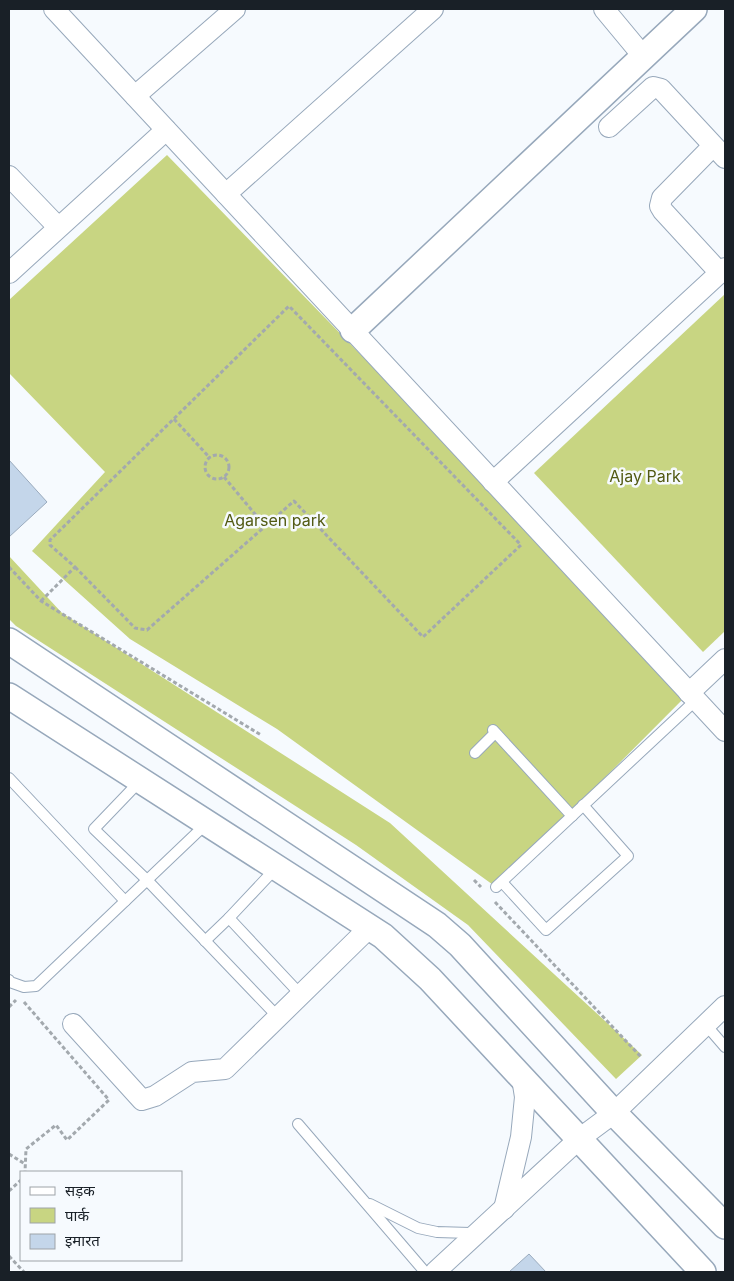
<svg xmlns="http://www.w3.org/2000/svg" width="734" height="1281" font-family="Inter,'Noto Sans Devanagari',sans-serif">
  <rect width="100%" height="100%" fill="#f6fafe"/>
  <g fill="#c8d582">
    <path d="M167,155L689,693L496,887L277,729L130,639L32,551L105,472L9,373V300Z"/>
    <path d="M725,294V631L703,652L534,473Z"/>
    <path d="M9,556L62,613L390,823L642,1055L616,1079L468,925L356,845L16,626L9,619Z"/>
  </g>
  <g fill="#c4d6ea" stroke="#9aabbe">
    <path d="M9,460L47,502L9,537Z"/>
    <path d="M529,1254L546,1272H509Z"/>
  </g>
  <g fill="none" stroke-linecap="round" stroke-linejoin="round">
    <g stroke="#97a8bb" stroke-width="12">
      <g id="service">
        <path d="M493,730L572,816"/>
        <path d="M475,753L495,733"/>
        <path d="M9,778L125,901"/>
        <path d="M140,781L94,829L147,880L278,1017"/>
        <path d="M276,868L229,918L301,995"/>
        <path d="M502,882L546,930L628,856L583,805"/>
        <path d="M496,887L696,700"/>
        <path d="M205,941L229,918"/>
        <path d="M9,980L10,982L24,987L36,986L206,824"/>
        <path d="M706,1025L725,1047"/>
        <path d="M298,1124L425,1272"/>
        <path d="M370,1204L418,1228L437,1232L470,1233L476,1231"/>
      </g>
    </g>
    <g stroke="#97a8bb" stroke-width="22">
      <g id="minor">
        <path d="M54,9L725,731"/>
        <path d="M604,9L643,56"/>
        <path d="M135,96L235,9"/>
        <path d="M609,127L653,87L661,89L725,158"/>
        <path d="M713,146L662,198L660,206L663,211L720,273"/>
        <path d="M9,176L58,227"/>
        <path d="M226,194L433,9"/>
        <path d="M9,273L166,130"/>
        <path d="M493,482L725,268"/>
        <path d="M689,693L725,659"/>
        <path d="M73,1024L142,1100L155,1096L192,1072L225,1069L370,927"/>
        <path d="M504,1209L521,1137L525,1097L522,1078"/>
        <path d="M435,1272L579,1139L614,1113L725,1006"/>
      </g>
    </g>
    <g stroke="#97a8bb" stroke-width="28">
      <g id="tertiary">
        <path d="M353,330L694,9"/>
        <path d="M9,641L437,925L460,945L614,1113L725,1226"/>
        <path d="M9,696L383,936L430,979L703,1272"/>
      </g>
    </g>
    <g stroke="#a3a9ae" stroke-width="3" stroke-dasharray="4 2.5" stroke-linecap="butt">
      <path d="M174,419L210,458"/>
      <circle cx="217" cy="467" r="12"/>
      <path d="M224,477L265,526"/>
      <path d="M9,567L41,601L261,735"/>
      <path d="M41,601L75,567L50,545V540L289,306L521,545L423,637L294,501L147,630L135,628L75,567"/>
      <path d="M474,880L481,887"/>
      <path d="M495,902L642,1058"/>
      <path d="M24,1002L109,1100L67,1140L56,1125L26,1149L25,1172"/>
      <path d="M9,1007L16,1000"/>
      <path d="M9,1154L25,1164"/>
      <path d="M9,1191L21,1180"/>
      <path d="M9,1256L24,1272"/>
    </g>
    <use href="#service" stroke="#fff" stroke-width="10"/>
    <use href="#minor" stroke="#fff" stroke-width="20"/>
    <use href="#tertiary" stroke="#fff" stroke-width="25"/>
  </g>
  <g text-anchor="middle" stroke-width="5" stroke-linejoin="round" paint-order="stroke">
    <g font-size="16" fill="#525a13" stroke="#f6fafe">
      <text x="645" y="482">Ajay Park</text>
      <text x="275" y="526">Agarsen park</text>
    </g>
  </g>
  <rect width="734" height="1281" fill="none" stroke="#192027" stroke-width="20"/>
  <rect x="20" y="1171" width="162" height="90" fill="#f6fafe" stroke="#9ea3a8"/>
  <rect x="30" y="1187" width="25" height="8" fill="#ffffff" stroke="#9ea3a8"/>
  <text x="65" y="1196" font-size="15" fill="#192027">सड़क</text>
  <rect x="30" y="1208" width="25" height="15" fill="#c8d582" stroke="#9ea3a8"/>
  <text x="65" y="1221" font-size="15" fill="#192027">पार्क</text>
  <rect x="30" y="1234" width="25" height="15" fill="#c4d6ea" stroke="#9ea3a8"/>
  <text x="65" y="1246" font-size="15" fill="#192027">इमारत</text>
</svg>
